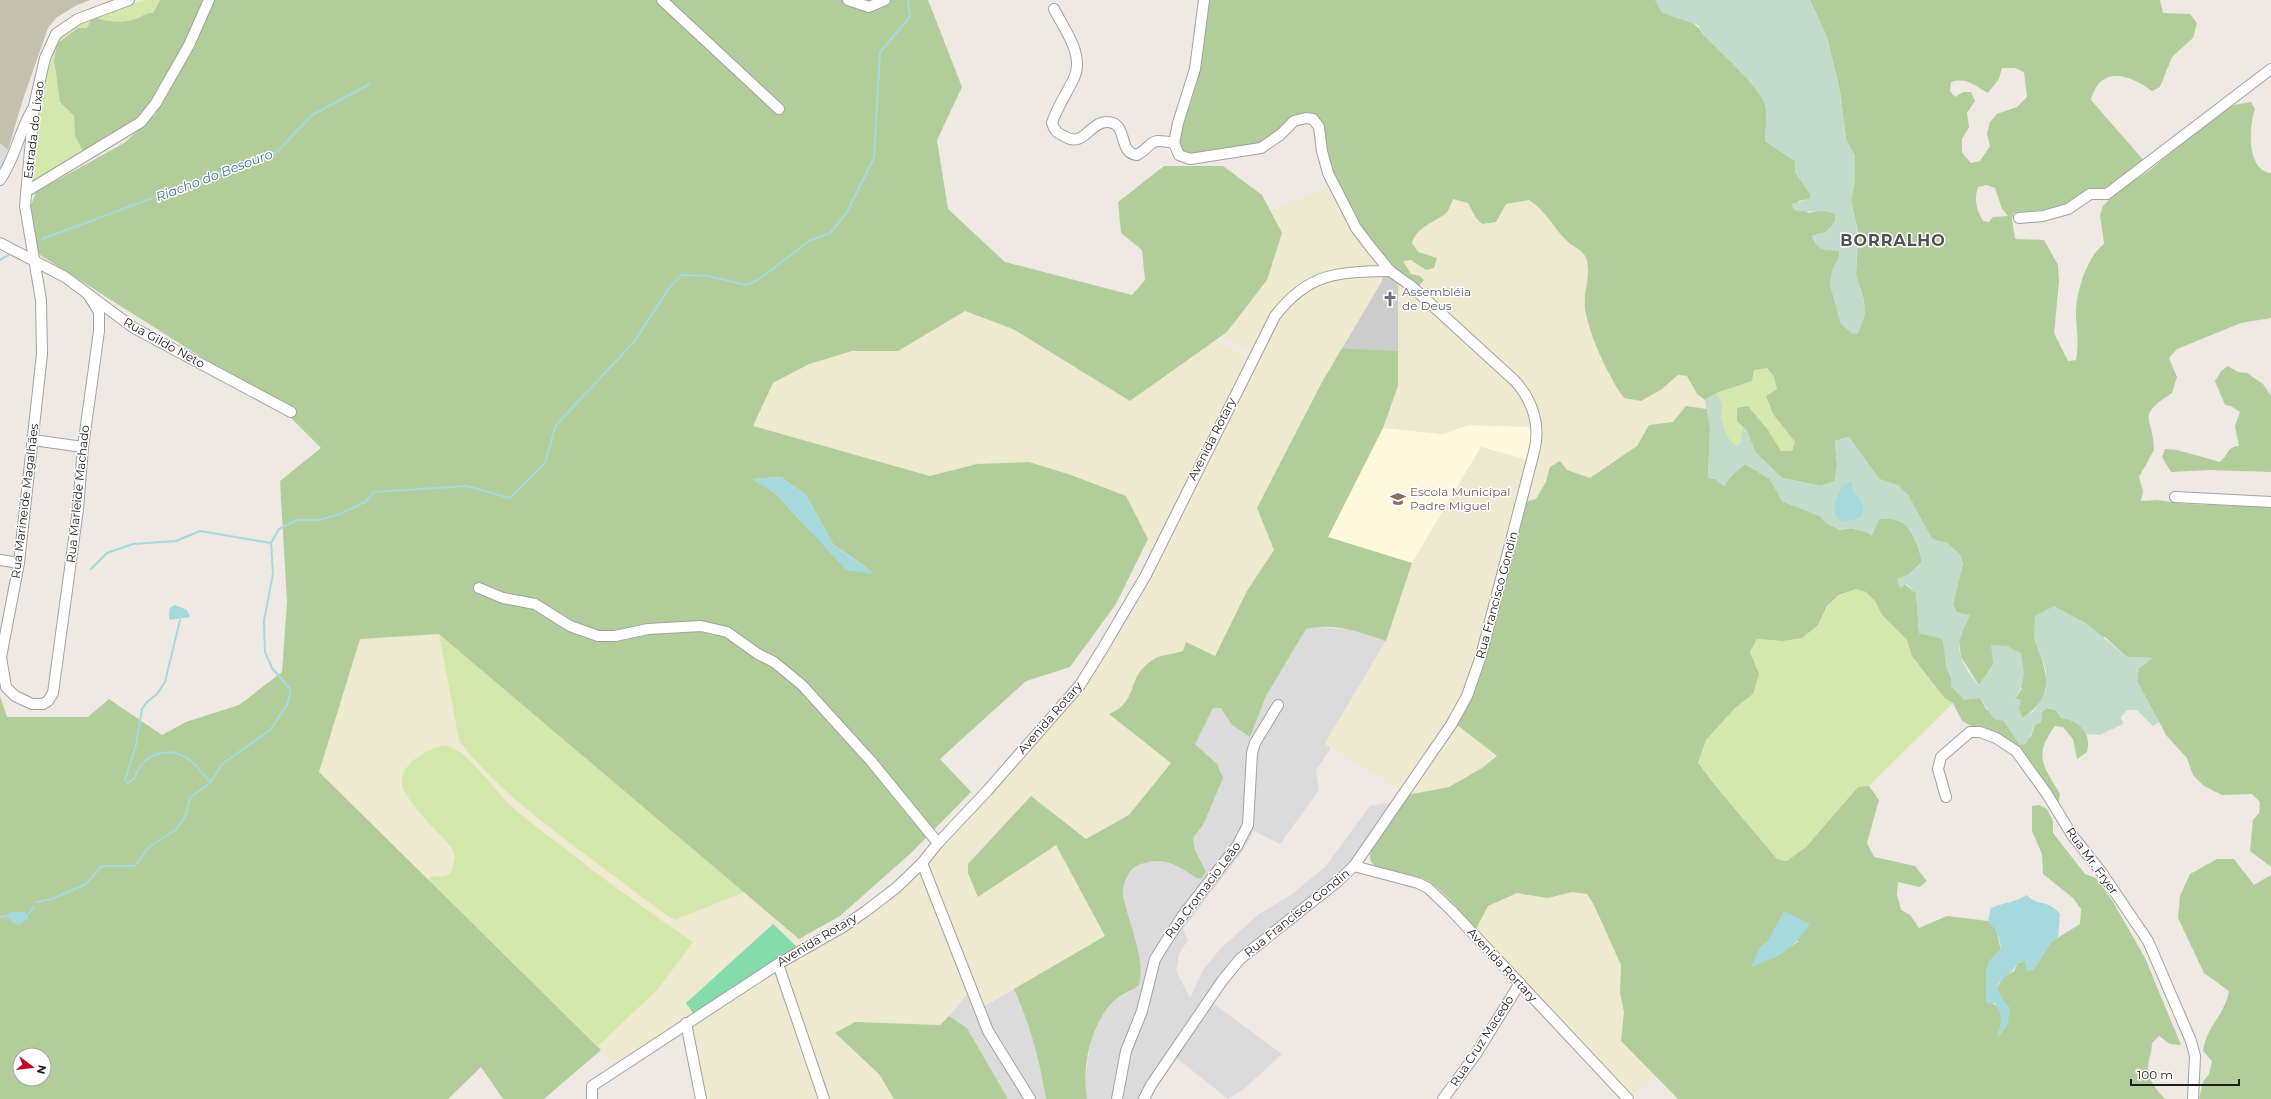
<svg xmlns="http://www.w3.org/2000/svg" width="2271" height="1099" font-family="Montserrat,sans-serif">
  <rect width="100%" height="100%" fill="#efe9e4"/>
  <g fill="#dcdbdb">
    <path d="M0,143L8,150L0,171Z"/>
    <path d="M1317,627L1356,630L1386,641L1325,743L1331,748L1316,770L1319,790L1280,844L1254,831L1244,849L1183,929L1188,940L1179,954L1176,971L1190,998L1203,970L1220,949L1259,914L1291,895L1325,867L1370,806L1393,802L1348,868L1254,945L1207,999L1282,1054L1245,1088L1228,1099L1169,1052L1140,1099H1087L1084,1085L1092,1034L1101,1017L1116,999L1130,992L1141,975L1138,952L1123,894L1125,879L1137,865L1154,859L1168,861L1182,869L1205,872L1195,850L1193,838L1203,825L1209,809L1217,764L1195,744L1213,708H1221L1233,725L1250,737L1266,696L1306,629Z"/>
    <path d="M975,985L983,1007L1014,989L1028,1018L1043,1076L1046,1099H1008L967,1028L949,1016Z"/>
  </g>
  <path fill="#fef9dd" d="M1469,425L1535,427L1530,461L1481,447L1412,563L1327,537L1383,428L1443,434Z"/>
  <path fill="#ccc" d="M1385,275L1398,279V351L1342,348Z"/>
  <path fill="#c3c0af" d="M0,0H90L75,6L56,18L48,28L23,99L8,150L0,143Z"/>
  <g fill="#edeacf">
    <path d="M1518,151L1586,259L1589,276L1584,305L1586,320L1613,383L1624,398L1662,389L1678,375L1687,376L1697,394L1705,400L1710,426L1490,904L1517,893L1548,898L1572,892L1587,894L1708,1027L1632,1096L1437,889L1423,879L1382,869L1372,864L1369,856L1371,849L1456,724L1534,464L1536,407L1388,260L1443,209Z"/>
    <path d="M1331,185L1380,265L1379,268L1305,284L1254,353L1178,315L1250,220Z"/>
    <path d="M1375,273L1374,277L1382,281L1321,384L1257,508L1274,550L1247,591L1215,656L1186,642L1183,651L1159,656L1150,661L1126,704L1109,714L1172,763L1129,815L1086,839L1031,796L972,857L978,896L1056,845L1105,936L983,1007L949,916L928,871V861L1078,691L1131,615L1169,545L1285,307L1323,280Z"/>
    <path d="M1398,279L1521,390L1535,427L1469,425L1443,434L1383,428L1398,385Z"/>
    <path d="M965,310L1013,329L1130,401L1176,321L1244,354L1248,363L1154,552L977,464L930,476L753,426L773,383L809,364L852,351H898Z"/>
    <path d="M1481,447L1530,461L1474,668L1459,705L1402,791L1325,744L1386,641L1412,563Z"/>
    <path d="M439,634L799,939L802,938L806,942L693,1013L689,1018L684,1017L680,1019L678,1025L616,1066L319,771L360,639Z"/>
    <path d="M921,867L968,993L940,1025L855,1022L835,1033L879,1074L894,1099H826L782,969L858,922Z"/>
    <path d="M776,971L819,1099H704L690,1027L707,1015L709,1017L714,1014L715,1010Z"/>
  </g>
  <g fill="#d3e8aa">
    <path d="M146,0H160L153,13C146,13 144,15 138,18C123,24 108,22 93,17L87,28H78L57,44L54,60L60,102L74,116L75,136L83,151L129,127L40,182L32,184L30,180C33,143 37,55 66,30C87,12 119,7 146,0Z"/>
    <path d="M1766,368L1774,377L1777,389L1766,396L1773,414L1795,442L1791,451L1781,452L1768,430L1748,406L1737,421L1743,428L1740,444L1736,446L1727,436L1721,416L1723,404L1716,393L1752,381L1754,370Z"/>
    <path d="M1856,589L1866,592L1875,601L1882,615L1907,640L1912,656L1943,698L1953,703L1869,786L1858,787L1806,847L1788,861L1777,859L1718,789L1698,763L1706,740L1735,708L1753,694L1759,674L1750,652L1757,639L1782,641L1818,625C1828,604 1833,597 1856,589Z"/>
    <path d="M439,634L744,892L675,920C651,906 629,886 606,870C555,831 497,792 459,740Z"/>
    <path d="M444,745C466,748 492,787 508,803C523,818 541,830 558,843C601,878 647,910 693,942L658,989L598,1046L428,880L432,876L441,877L451,873L455,858L452,848C441,835 407,802 403,788C396,765 426,750 444,745Z"/>
  </g>
  <g fill="#b1cd99" fill-rule="evenodd">
    <path d="M160,0H203L178,57L145,115L83,151L75,136L74,116L60,102L54,60L57,44L78,28H87L93,17C108,22 123,24 138,18C144,15 146,13 153,13Z"/>
    <path d="M214,0H851L869,6L882,0H928L962,87L937,140L948,209L1005,262L1132,295L1145,280L1142,250L1121,233L1118,202L1164,166H1223L1262,195L1282,233L1267,280L1227,332L1130,401L1013,329L965,311L898,351H852L809,364L773,383L753,426L930,476L977,464L1029,462L1071,475L1126,496L1148,539L1116,604L1070,667L1026,681L940,759L971,792L912,852L840,916L799,939L439,634L360,639L319,772L601,1050L544,1099H503L481,1067L448,1099H0V696L7,717H88L109,699L162,735L186,722L239,705L282,672L287,602L280,481L321,448L280,407L40,255L26,219L36,192L124,143L155,115L206,13ZM781,477L806,495L833,544L874,573L809,530L776,494L753,479ZM20,1055H44V1079H20Z"/>
    <path d="M1207,0H1655C1669,14 1693,17 1703,34C1716,48 1761,88 1765,104C1768,117 1765,128 1765,141L1795,161V172L1811,195L1810,199L1798,201L1808,213L1824,210L1835,214V222L1826,232L1812,236C1819,252 1823,249 1839,250V258L1832,270L1841,324L1864,300L1856,275L1858,232L1851,200L1855,180V156L1846,139L1840,91L1827,37L1810,0H2160L2163,13L2190,14L2197,23L2193,38L2172,57L2160,87L2152,91C2129,74 2100,65 2091,100L2145,162L2106,192L2061,208L2014,213L2012,219L2015,239L2044,240L2058,265L2059,282L2054,333L2068,361L2076,360C2079,342 2077,334 2076,317C2075,295 2086,257 2104,244L2100,215L2103,206L2119,190L2150,170L2219,113L2234,105L2251,102L2255,109C2249,126 2246,170 2271,173V318L2241,323L2177,349L2169,358L2177,377L2172,393C2135,417 2153,415 2154,450L2139,477L2143,491L2141,501L2157,500L2186,504L2271,507V867L2250,851L2253,820L2259,813L2260,802L2252,794L2222,795L2204,786L2193,775L2187,758L2166,735L2137,681L2139,668L2152,658L2127,657L2105,637L2034,638C2046,670 2058,696 2022,718L2015,699L2022,688L1993,665L1979,685L1961,657L1959,641L1962,633L1953,604L1963,563L1960,555L1947,543L1932,539L1916,510L1899,486L1879,479L1849,437L1835,441L1837,465L1835,481L1821,486L1782,478L1755,452L1747,431L1737,421V408L1748,406L1768,430L1781,451H1792L1795,442L1773,414L1766,396L1777,389L1774,377L1767,368L1754,370L1752,381L1716,393L1705,400L1697,394L1687,376L1678,375L1662,389L1641,401L1624,398C1609,378 1587,331 1585,307C1583,290 1592,275 1586,258C1582,249 1573,247 1566,240C1552,226 1547,212 1529,200L1506,204L1496,222L1482,224L1476,218L1468,203L1453,199C1451,203 1450,209 1446,213C1434,223 1417,226 1412,243L1418,252L1437,258L1434,268L1426,270L1411,260L1403,261L1411,274L1420,276L1424,280L1417,288C1407,280 1395,272 1386,262C1349,220 1329,167 1310,115L1256,147L1190,156L1184,154L1180,149L1178,135L1190,105L1197,82ZM2002,68H2015L2024,72L2027,97L2017,107L1997,114L1990,122L1987,134L1990,146L1980,161L1971,163L1962,153V139L1969,127L1967,113L1975,101L1971,92H1963L1955,97L1950,91L1951,82C1967,77 1975,86 1988,93L1999,79ZM1986,185L1995,188L2002,209L2008,216L1993,217L1989,222L1983,221C1976,209 1974,200 1978,187Z"/>
    <path d="M1342,348L1398,351V386L1383,428L1328,537L1412,563L1386,641C1360,632 1334,622 1306,629L1266,696L1250,737L1232,725L1221,708H1213L1195,744L1217,764L1223,778L1203,825L1193,838L1195,850L1206,872L1202,878H1197C1176,865 1165,856 1141,864C1130,867 1123,882 1123,893C1123,899 1126,905 1127,911C1133,934 1145,962 1139,985C1132,991 1121,994 1115,1000C1091,1022 1081,1067 1087,1099H1046C1040,1061 1030,1024 1014,989L1105,936L1056,845L978,897L968,873V864L1031,796L1086,839L1129,815L1171,763L1109,714C1140,701 1125,679 1151,661C1160,654 1172,655 1183,651L1186,642L1215,656L1247,591L1274,550L1257,508L1321,384Z"/>
    <path d="M2228,366L2238,372L2247,373L2263,384L2271,396V472L2209,470L2171,472L2162,457L2165,449L2177,450L2220,462C2228,456 2227,446 2239,446L2235,426L2240,412L2231,406L2225,405L2215,381L2221,371Z"/>
    <path d="M1686,406L1707,409L1710,428L1708,478L1715,479L1724,486L1730,477L1745,464L1770,479L1782,501L1820,516L1826,523L1840,530L1851,528L1866,532C1870,528 1875,521 1880,519C1907,510 1918,542 1922,562L1908,575L1897,579L1916,593L1919,633L1942,638L1945,648L1946,666L1952,678L1980,698L1986,709L2004,721L2020,745L2031,736L2035,725L2041,722L2042,712L2046,708L2056,710L2061,718C2080,720 2092,733 2087,752L2077,759L2073,739L2063,727L2055,726C2033,756 2043,765 2060,794L2059,801L2056,803L2019,752L1962,721L1953,703L1944,698L1912,656L1907,640L1882,615L1875,601L1866,592L1856,589L1839,595L1827,606L1818,625L1802,638L1782,641L1757,639L1750,652L1759,674L1753,694L1735,708L1706,740L1698,763L1718,789L1777,859L1787,861L1806,847L1858,787L1869,786L1879,800L1867,843L1874,857L1915,866L1927,881L1920,887L1898,882L1897,895L1901,910L1910,915L1919,928L1947,916L1988,921L1996,929L2001,950C1980,964 1988,980 1986,1001C2007,1006 2002,1019 1998,1037L2008,1023L1997,988L2003,977L2014,971L2018,963L2025,961L2037,964L2051,942L2080,924L2081,909L2073,898L2043,874L2042,854L2032,831V806L2039,805L2047,809L2053,821V833L2085,874L2096,878L2112,900L2145,958L2181,1045L2170,1044L2159,1036L2152,1043C2152,1052 2148,1060 2148,1069C2148,1080 2158,1092 2165,1099H1678L1621,1041L1624,1012L1620,993L1621,965L1594,905L1587,894L1572,892L1548,898L1517,893L1488,906L1476,929C1462,914 1441,886 1422,878C1409,873 1380,874 1372,863C1369,859 1370,854 1371,849L1407,795L1449,787L1482,768L1497,756L1456,724L1525,502L1536,499L1546,482L1550,467L1560,461L1567,470L1590,478L1637,446L1649,425L1673,422ZM1799,941L1773,958L1760,947L1767,942Z"/>
    <path d="M2217,859H2234L2254,885L2271,875V1099H2199L2203,1082L2209,1074L2212,1061L2203,1051C2206,1027 2225,1015 2229,991L2204,973L2178,918L2180,896L2190,874Z"/>
    <path d="M949,1016L967,1028L1008,1099H894L879,1074L835,1033L855,1022L940,1025Z"/>
  </g>
  <g fill="#c1dccb" fill-rule="evenodd">
    <path d="M1655,0H1810L1827,37L1840,91L1846,139L1855,156V180L1851,200L1858,232L1856,275L1864,300L1865,315L1858,334L1851,333L1841,324L1830,286L1832,270L1839,257V251C1823,249 1819,252 1812,236L1826,232L1835,222V214C1821,208 1810,214 1794,210L1791,204L1810,199L1811,195L1795,172V161L1765,141C1765,128 1768,117 1765,104C1761,88 1716,48 1703,34L1698,25L1662,13Z"/>
    <path d="M1716,393L1723,404L1721,416L1727,436L1736,446L1740,444L1743,428L1747,431L1755,452L1782,478L1821,486L1835,481L1837,465L1835,441L1849,437L1879,479L1899,486L1909,496L1932,539L1947,543L1960,555L1963,563L1953,604L1957,612L1970,615C1967,623 1962,631 1960,639C1955,654 1969,675 1979,685L1993,665L1991,645L2007,646L2021,653C2025,673 2026,680 2015,698L2021,700L2019,709L2022,718L2034,711L2046,691V670L2034,638L2035,616L2054,606L2086,623L2127,657L2153,658L2139,668L2137,681L2159,722L2153,726L2137,710H2127L2121,717L2123,724L2100,735L2087,734C2079,724 2074,720 2061,718L2056,710L2046,708L2042,712L2041,722L2035,725L2026,744L2020,745L2004,721L1994,719L1980,698L1964,700L1951,686C1953,676 1947,674 1946,665C1944,656 1945,648 1942,639L1919,633L1916,593L1906,584L1900,588L1897,579L1908,575L1922,562C1917,536 1909,516 1879,519L1872,536L1866,532L1851,528L1840,530L1826,523L1820,516L1782,501L1770,479L1745,464L1730,477L1724,486L1715,479L1708,478L1710,428L1705,400ZM1852,481V490C1861,501 1866,500 1863,516L1851,520Z"/>
  </g>
  <path fill="#83dcaa" d="M773,924L798,948L693,1013L686,1003Z"/>
  <g fill="#a5d9dc">
    <path d="M781,477L806,495L833,544L874,574L846,570L776,494L752,479Z"/>
    <path d="M1852,481V490C1861,501 1866,500 1863,516C1857,518 1850,522 1844,521C1828,518 1836,497 1842,488C1844,485 1849,483 1852,481Z"/>
    <path d="M175,605L187,610L190,617L170,620L169,618L170,608Z"/>
    <path d="M2027,895C2038,907 2048,899 2060,914L2058,938L2051,942L2034,970L2026,971L2025,961L2018,963C2005,984 1984,979 2010,1008L2008,1023L1997,1038C2001,1025 2004,1015 1995,1003L1989,1004L1986,1001C1988,980 1980,964 2001,950C2000,937 1997,930 1988,921L1991,908C2003,903 2016,902 2027,895Z"/>
    <path d="M1784,911L1810,924C1793,951 1779,955 1751,968L1760,947L1767,942Z"/>
    <path d="M10,912H25L29,918L18,926L5,916Z"/>
  </g>
  <g fill="none" stroke-linecap="round" stroke-linejoin="round">
    <g stroke="#a5d9dc" stroke-width="2">
      <path d="M42,239L277,152L312,115L370,84"/>
      <path d="M0,260L12,253"/>
      <path d="M91,569L107,553L133,544L176,541L200,531L271,543"/>
      <path d="M180,620L165,682L157,694L146,703L142,709L136,745L125,780L128,783C137,779 136,771 142,764C146,759 152,756 157,754C182,746 196,765 210,782"/>
      <path d="M37,902L52,899L86,884L102,866H135L150,846L177,829L186,814L190,798L210,783L222,764L270,730L287,705L291,690L272,668L265,652L264,621L273,573L271,543L279,529L297,520H319L340,514L365,502L374,492L467,486L510,498L545,463L556,425L634,342L669,288L682,275L708,276L746,285L758,280L809,241L830,233L847,212L874,158L880,52L910,17L908,0"/>
      <path d="M27,916L34,907"/>
      <path d="M0,917L7,916"/>
    </g>
    <g stroke="#a2a2a2" stroke-width="12">
      <g id="minor">
        <path d="M662,0L779,109"/>
        <path d="M848,0L869,7L885,0"/>
        <path d="M1054,9C1064,29 1085,55 1074,78C1067,93 1057,107 1052,123C1054,130 1057,133 1064,136C1084,149 1089,122 1107,122C1129,122 1117,153 1137,155C1157,143 1146,138 1174,143L1179,155L1190,159L1261,148L1280,135L1294,121L1306,118L1313,119L1319,127L1322,151L1328,173L1356,228L1372,249L1390,271L1410,285L1515,381C1533,401 1541,426 1534,452L1481,656L1467,696L1451,725L1354,866L1337,882L1240,959L1222,981L1151,1085L1144,1099"/>
        <path d="M1174,143L1178,123L1195,69L1204,0"/>
        <path d="M0,180C15,159 19,132 32,110"/>
        <path d="M27,191L141,122L156,103L189,45L209,0"/>
        <path d="M2019,218L2043,216L2068,209L2090,194H2107L2271,69"/>
        <path d="M0,243L65,277L134,328L291,412"/>
        <path d="M88,294L99,312V331L83,447L78,509L53,693L48,701L43,704H32L15,696L6,687L1,657L19,563L42,354L41,300L25,206L34,106L45,58L56,34L78,19L129,0"/>
        <path d="M33,440L83,447"/>
        <path d="M2175,497L2271,502"/>
        <path d="M0,560L19,563"/>
        <path d="M479,588L503,598L535,604L570,626L598,636H615L648,629L701,626L727,632L758,654L774,662L802,685L871,761L938,843"/>
        <path d="M1946,797L1938,769L1941,757L1970,732H1980L1996,738L2016,751L2047,794L2072,835L2102,873L2148,941L2191,1041L2195,1056L2193,1099"/>
        <path d="M922,863L988,1031L1030,1099"/>
        <path d="M1354,866L1418,883L1428,888L1451,910L1628,1099"/>
        <path d="M778,964L824,1099"/>
        <path d="M686,1023L701,1099"/>
        <path d="M592,1099V1086L778,964L843,927L866,911L896,888L922,863L938,843L987,791L1080,685L1103,648L1146,575L1275,316C1309,272 1338,272 1390,271"/>
        <path d="M1117,1099L1126,1051L1142,1011L1155,959L1183,915L1237,846L1248,825L1252,753L1255,743L1278,705"/>
        <path d="M1443,1099L1476,1054L1520,983"/>
      </g>
    </g>
    <use href="#minor" stroke="#fff" stroke-width="10"/>
  </g>
  <defs>
    <g id="church-bare" transform="scale(1.2)"><path d="M-1.2-6h2.4v3.5h3.3v2.4h-3.3V6h-2.4V-.1h-3.3v-2.4h3.3Z" fill="#6b7280" stroke="#fff" stroke-width="2.5" paint-order="stroke"/></g>
    <g id="school-bare" transform="scale(1.2)"><path d="M0-5L7-2L0 1L-7-2ZM-4 1L0 2.5L4 1V4Q0 6-4 4Z" fill="#8d6e63" stroke="#fff" stroke-width="2.5" paint-order="stroke"/></g>
  </defs>
  <g fill-rule="evenodd">
    <use href="#church-bare" x="1390" y="299"/>
    <use href="#school-bare" x="1398" y="499"/>
  </g>
  <g text-anchor="middle" stroke-width="3" stroke-linejoin="round" paint-order="stroke">
    <g font-size="12" fill="#1e1e1e" stroke="#fff">
      <text transform="translate(34 130) rotate(-83)" y="4">Estrada do Lixao</text>
      <text transform="translate(164 343) rotate(29)" y="4">Rua Gildo Neto</text>
      <text transform="translate(1212 439) rotate(-63)" y="4">Avenida Rotary</text>
      <text transform="translate(78 494) rotate(-84)" y="4">Rua Marleide Machado</text>
      <text transform="translate(25 501) rotate(-83)" y="4">Rua Marineide Magalhães</text>
      <text transform="translate(1497 595) rotate(-75)" y="4">Rua Francisco Gondin</text>
      <text transform="translate(1050 718) rotate(-49)" y="4">Avenida Rotary</text>
      <text transform="translate(2092 861) rotate(54)" y="4">Rua Mr. Fryer</text>
      <text transform="translate(1203 890) rotate(-53)" y="4">Rua Cromacio Leão</text>
      <text transform="translate(1297 913) rotate(-39)" y="4">Rua Francisco Gondin</text>
      <text transform="translate(817 940) rotate(-31)" y="4">Avenida Rotary</text>
      <text transform="translate(1502 965) rotate(47)" y="4">Avenida Rortary</text>
      <text transform="translate(1482 1041) rotate(-57)" y="4">Rua Cruz Macedo</text>
    </g>
    <g font-size="12" fill="#5b616d" stroke="#fff" text-anchor="start">
      <text x="1402" y="296">Assembléia<tspan x="1402" dy="14">de Deus</tspan></text>
    </g>
    <g font-size="12" fill="#785e54" stroke="#fff" text-anchor="start">
      <text x="1410" y="496">Escola Municipal<tspan x="1410" dy="14">Padre Miguel</tspan></text>
    </g>
    <g font-size="13" font-style="italic" fill="#437a94" stroke="#fff">
      <text transform="translate(214 175) rotate(-21)" y="5">Riacho do Besouro</text>
    </g>
    <g font-size="16" font-weight="bold" letter-spacing="1" fill="#515151" stroke="#fff">
      <text x="1893" y="246">BORRALHO</text>
    </g>
  </g>
  <g transform="translate(32 1067) rotate(105)"><circle r="19" fill="#ffffff" stroke="#a5a5a5"/>
  <path d="M0-3L7 15L0 10L-7 15Z" fill="#c80426"/>
  <text y="-6" font-size="11" font-weight="bold" text-anchor="middle" fill="#1e1e1e">N</text>
  </g>
  <path d="M2131 1079v6h108v-6" fill="none" stroke="#1e1e1e" stroke-width="2"/>
  <text x="2137" y="1079" font-size="12" fill="#1e1e1e" stroke="#ffffff" stroke-width="3" paint-order="stroke">100 m</text>
</svg>
